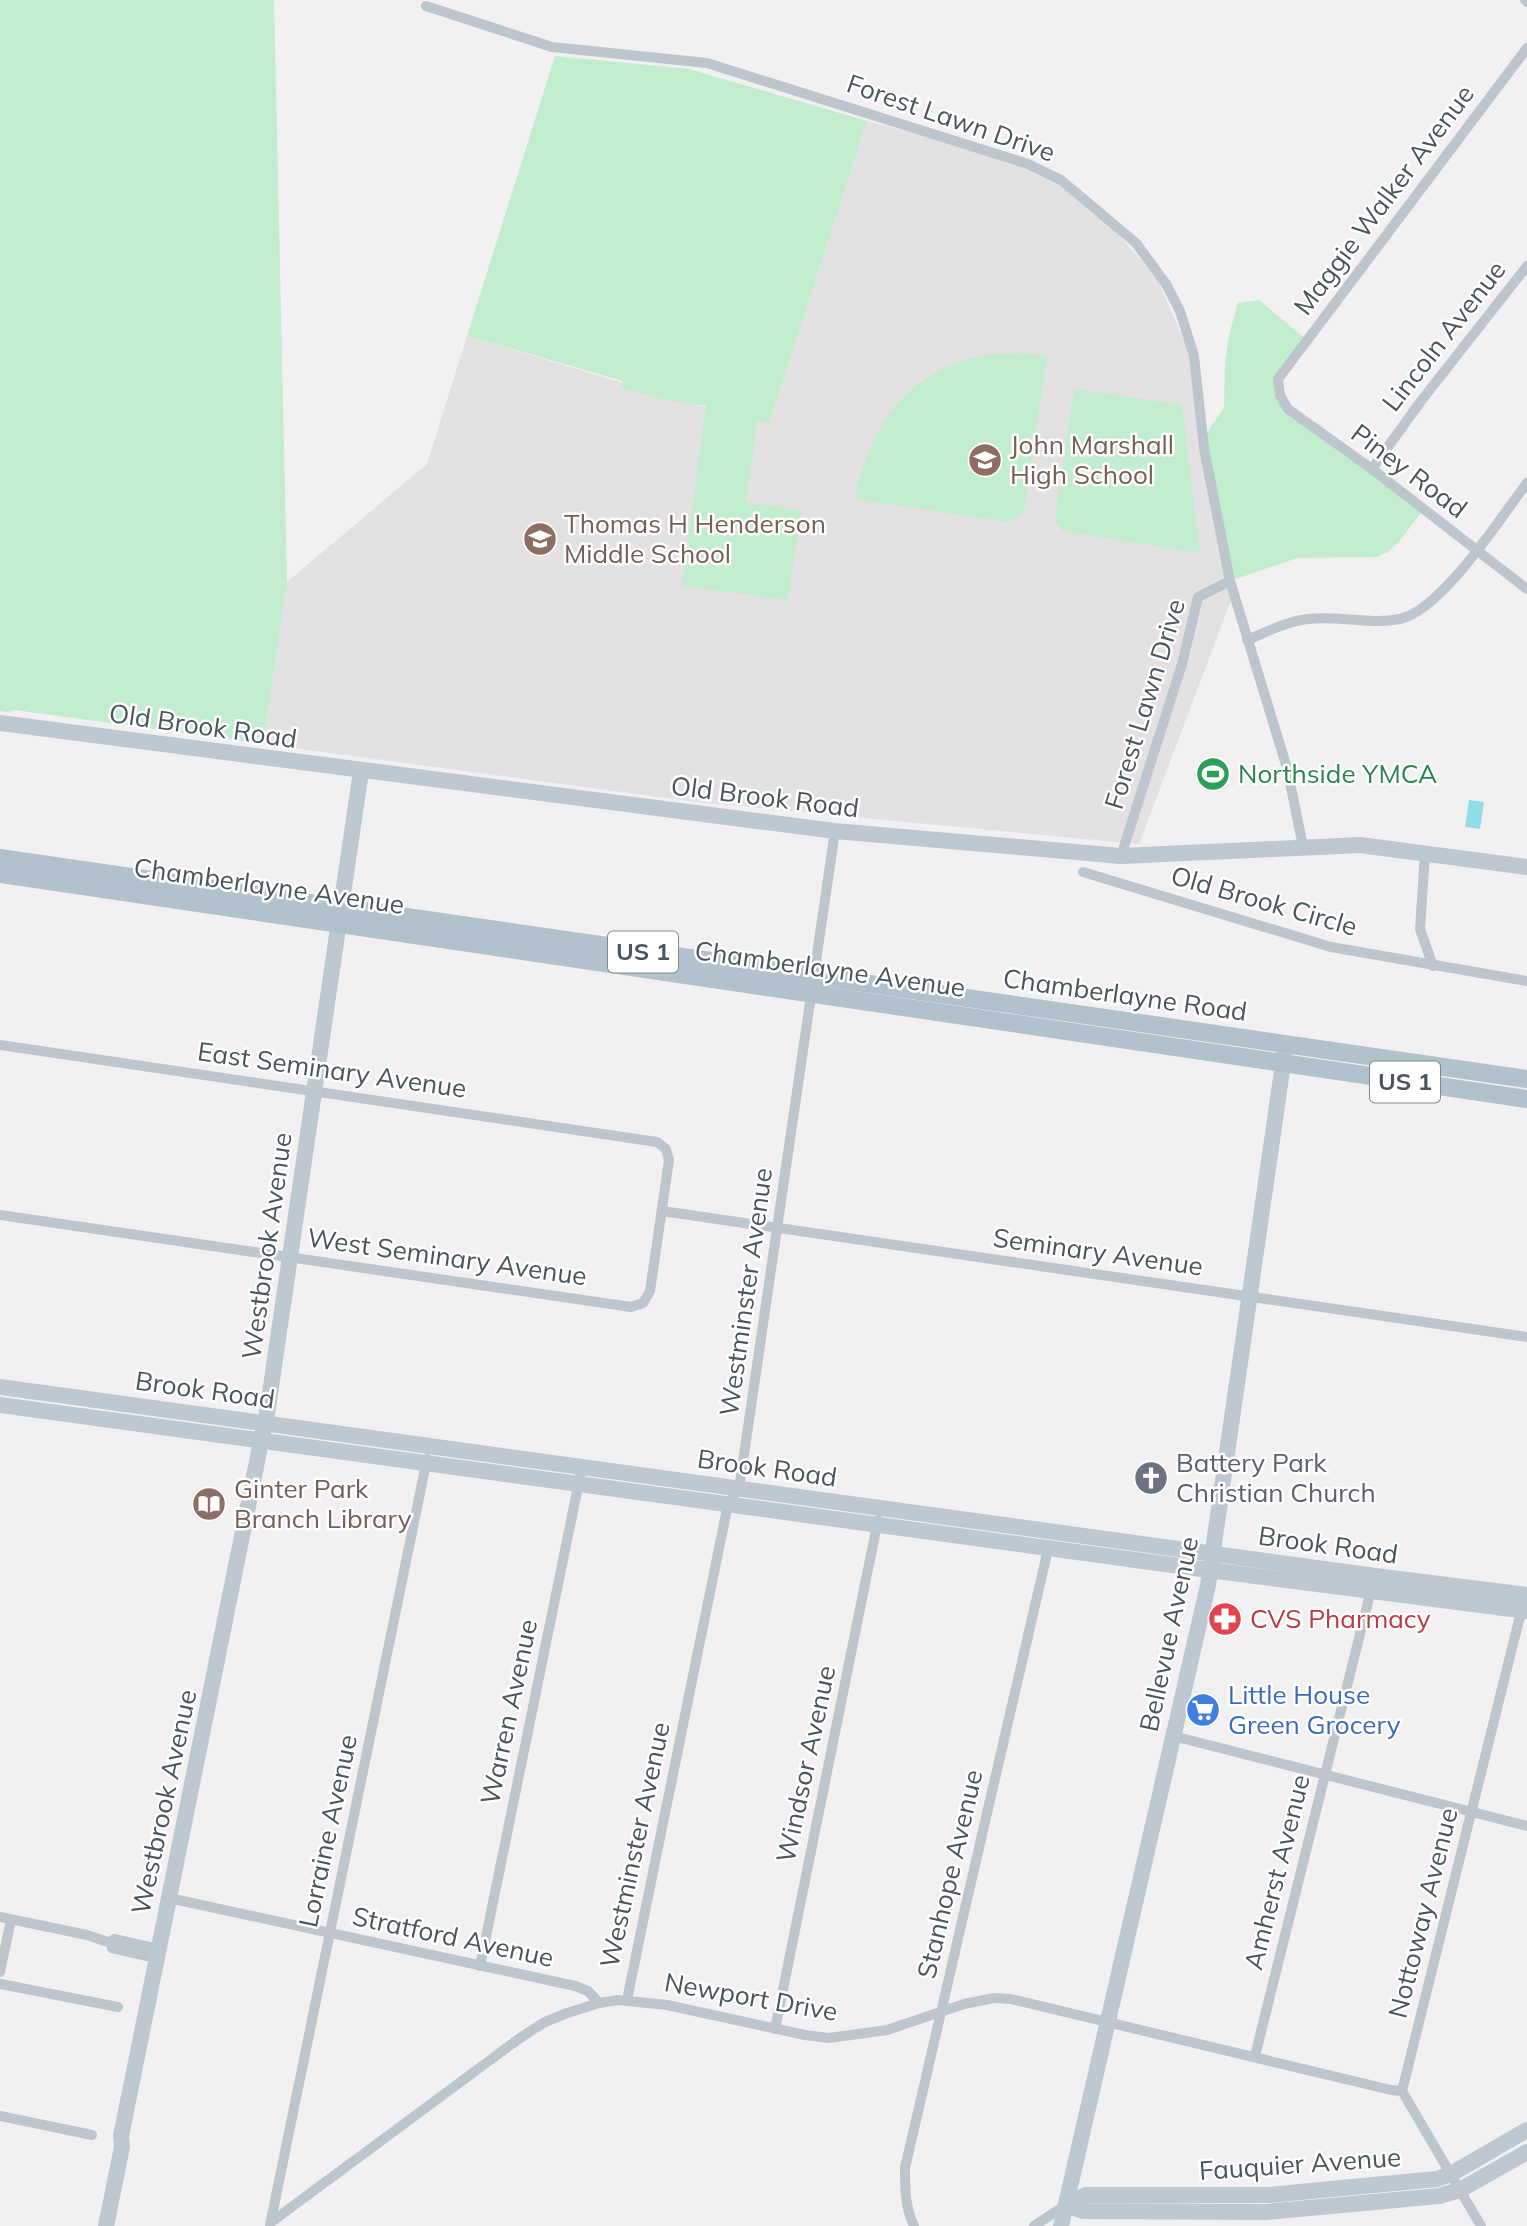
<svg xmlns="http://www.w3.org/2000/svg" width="1527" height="2226" font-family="Mulish,sans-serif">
  <rect width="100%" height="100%" fill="#f2f0f0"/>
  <path fill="#e3e1e2" d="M867,121L1030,162L1108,222L1157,279L1190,354L1236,587L1139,844L705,803L263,744L287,582L427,464L467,336L690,403L769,424Z"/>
  <g fill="#c2edce">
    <path d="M0,0H274L287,582L263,744L15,710L9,712L0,711Z"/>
    <path d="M555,56L689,69L867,121L769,424L757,421L746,502L801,510L788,600L682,586L706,406L665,400L621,388L623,381L467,336Z"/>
    <path d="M1259,300L1307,340L1278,379L1288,409L1423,510L1399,542L1388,552L1376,557L1297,558L1230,581L1203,438L1224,408L1225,364L1229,335L1238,303Z"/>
    <path d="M1023,353L1047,356L1024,512L1008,522L855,499C869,432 900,380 969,359C986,353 1005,354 1023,353Z"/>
    <path d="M1074,389L1182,405L1200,553L1063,531L1055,520Z"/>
  </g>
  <path fill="#92dee6" d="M1469,800L1484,802L1480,829L1465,827Z"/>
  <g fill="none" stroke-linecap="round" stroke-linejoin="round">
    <g stroke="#bdc6cc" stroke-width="10">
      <path d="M1525,0L1527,2"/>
      <path d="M426,6L552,47L707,63L1028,164L1061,180L1136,243L1166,284L1180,311L1194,356L1204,448L1230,581L1287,768L1303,846"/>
      <path d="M1527,48L1278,379L1280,395L1288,409L1372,469L1527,589"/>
      <path d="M1372,469L1421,401L1527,266"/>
      <path d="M1247,640C1267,632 1287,621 1308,619C1338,615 1369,625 1400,619C1442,610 1500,518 1527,483"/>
      <path d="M1425,853L1420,929L1433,966"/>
      <path d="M1121,856L1182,664L1198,597L1230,581"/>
      <path d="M1083,872L1331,947L1527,981"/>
      <path d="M0,1045L657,1142L666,1149L669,1160L650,1291L643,1303L631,1307L0,1215"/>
      <path d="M662,1211L1527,1337"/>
      <path d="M1173,1736L1527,1826"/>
      <path d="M169,1898L575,1986L588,1991L599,2003"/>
      <path d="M0,1917L87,1935L111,1943L112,1948L156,1958"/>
      <path d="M111,1943L114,1939L158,1949"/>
      <path d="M480,1966L582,1467"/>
      <path d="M0,1972L11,1920"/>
      <path d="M0,1984L118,2007"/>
      <path d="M627,2000L728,1504L739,1489L835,831"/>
      <path d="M775,2029L878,1520"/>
      <path d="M1255,2056L1372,1586"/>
      <path d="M0,2116L92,2135"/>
      <path d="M270,2223L520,2038L545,2022L567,2013L599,2003L618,2000L667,2005L805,2035L829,2038L887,2030L964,2004L994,1998L1011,1999L1391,2090L1402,2091"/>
      <path d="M270,2225L427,1459"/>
      <path d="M914,2226C905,2207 905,2189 905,2168L1049,1545"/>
      <path d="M1034,2226L1066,2205"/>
      <path d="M1481,2226L1402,2091L1523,1604"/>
    </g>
    <g stroke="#bdc8d0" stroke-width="16">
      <path d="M0,723L835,831L1121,856L1360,845L1527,867"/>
      <path d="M0,1387L1375,1576L1527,1595"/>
      <path d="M0,1405L1194,1568L1527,1611"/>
      <path d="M1066,2205L1085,2195H1269L1437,2179L1451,2174L1527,2130"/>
      <path d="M1066,2205L1083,2211L1266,2212L1439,2196L1460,2190L1527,2152"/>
      <path d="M106,2226L122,2147L121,2136L268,1407L361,771"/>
      <path d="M1061,2226L1208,1585L1285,1050"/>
    </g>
    <g stroke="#b2c2cd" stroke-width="18">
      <path d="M0,858L1527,1079"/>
      <path d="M0,874L1527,1099"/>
    </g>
  </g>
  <defs>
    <g id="school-disc" transform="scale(1.75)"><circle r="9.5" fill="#8d6e63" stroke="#fff"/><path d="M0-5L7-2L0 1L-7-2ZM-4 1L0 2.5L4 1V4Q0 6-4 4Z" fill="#fff"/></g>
    <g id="stadium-disc" transform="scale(1.75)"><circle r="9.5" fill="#2e9e5b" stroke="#fff"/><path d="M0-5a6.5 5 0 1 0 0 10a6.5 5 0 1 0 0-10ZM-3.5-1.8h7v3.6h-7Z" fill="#fff"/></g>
    <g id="church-disc" transform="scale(1.75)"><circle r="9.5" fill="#6b7280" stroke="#fff"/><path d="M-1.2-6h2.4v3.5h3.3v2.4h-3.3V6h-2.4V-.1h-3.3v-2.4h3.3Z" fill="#fff"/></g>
    <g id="library-disc" transform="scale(1.75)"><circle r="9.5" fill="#8d6e63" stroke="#fff"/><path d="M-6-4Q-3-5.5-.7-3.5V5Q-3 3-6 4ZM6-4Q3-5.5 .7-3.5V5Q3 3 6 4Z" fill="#fff"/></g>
    <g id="pharmacy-disc" transform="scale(1.75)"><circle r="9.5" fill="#e0444e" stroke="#fff"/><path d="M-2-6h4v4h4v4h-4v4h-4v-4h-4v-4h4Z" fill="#fff"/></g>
    <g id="supermarket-disc" transform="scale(1.75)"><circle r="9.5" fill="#3f7fe0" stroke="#fff"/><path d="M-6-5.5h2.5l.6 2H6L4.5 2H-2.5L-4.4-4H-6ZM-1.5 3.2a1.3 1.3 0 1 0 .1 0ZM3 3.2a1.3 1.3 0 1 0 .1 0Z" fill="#fff"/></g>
  </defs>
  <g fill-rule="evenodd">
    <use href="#school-disc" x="985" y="460"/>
    <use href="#school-disc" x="540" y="539"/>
    <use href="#stadium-disc" x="1213" y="774"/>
    <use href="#church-disc" x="1151" y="1478"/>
    <use href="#library-disc" x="209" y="1504"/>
    <use href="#pharmacy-disc" x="1225" y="1619"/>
    <use href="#supermarket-disc" x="1203" y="1710"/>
  </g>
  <g text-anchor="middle" stroke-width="5" stroke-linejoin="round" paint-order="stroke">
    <g fill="#fff" stroke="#80888d" stroke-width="2">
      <rect x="608" y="931.5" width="70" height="41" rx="5"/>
      <rect x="1370" y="1061.5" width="70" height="41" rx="5"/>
    </g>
    <g font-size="24" font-weight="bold" fill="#49555c">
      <text x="643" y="960">US 1</text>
      <text x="1405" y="1090">US 1</text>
    </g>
    <g font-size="26" fill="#49555c" stroke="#fff">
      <text transform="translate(951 118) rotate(19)" y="9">Forest Lawn Drive</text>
      <text transform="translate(1384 200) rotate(-53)" y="9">Maggie Walker Avenue</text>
      <text transform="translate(1444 336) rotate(-52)" y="9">Lincoln Avenue</text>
      <text transform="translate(1409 471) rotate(37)" y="9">Piney Road</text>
      <text transform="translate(1145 704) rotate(-73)" y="9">Forest Lawn Drive</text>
      <text transform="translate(203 726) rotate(8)" y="9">Old Brook Road</text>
      <text transform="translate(765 797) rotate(7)" y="9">Old Brook Road</text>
      <text transform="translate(269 886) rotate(8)" y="9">Chamberlayne Avenue</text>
      <text transform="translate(1264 901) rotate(16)" y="9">Old Brook Circle</text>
      <text transform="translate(830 969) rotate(8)" y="9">Chamberlayne Avenue</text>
      <text transform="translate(1125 995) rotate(8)" y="9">Chamberlayne Road</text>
      <text transform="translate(332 1070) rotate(8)" y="9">East Seminary Avenue</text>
      <text transform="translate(267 1246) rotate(-82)" y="9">Westbrook Avenue</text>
      <text transform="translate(1098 1252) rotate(8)" y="9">Seminary Avenue</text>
      <text transform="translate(447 1257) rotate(8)" y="9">West Seminary Avenue</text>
      <text transform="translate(746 1292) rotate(-82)" y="9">Westminster Avenue</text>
      <text transform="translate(205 1390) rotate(8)" y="9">Brook Road</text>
      <text transform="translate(767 1468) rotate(8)" y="9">Brook Road</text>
      <text transform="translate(1328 1545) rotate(8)" y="9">Brook Road</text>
      <text transform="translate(1169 1634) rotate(-78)" y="9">Bellevue Avenue</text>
      <text transform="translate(509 1712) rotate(-78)" y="9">Warren Avenue</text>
      <text transform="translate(806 1764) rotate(-78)" y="9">Windsor Avenue</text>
      <text transform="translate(164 1802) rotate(-78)" y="9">Westbrook Avenue</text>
      <text transform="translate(328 1831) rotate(-78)" y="9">Lorraine Avenue</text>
      <text transform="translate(635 1845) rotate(-78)" y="9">Westminster Avenue</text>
      <text transform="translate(1277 1872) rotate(-76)" y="9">Amherst Avenue</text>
      <text transform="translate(950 1874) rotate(-77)" y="9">Stanhope Avenue</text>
      <text transform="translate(1423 1913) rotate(-76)" y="9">Nottoway Avenue</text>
      <text transform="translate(453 1937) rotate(12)" y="9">Stratford Avenue</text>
      <text transform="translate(751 1997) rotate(10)" y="9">Newport Drive</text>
      <text transform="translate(1300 2164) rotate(-4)" y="9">Fauquier Avenue</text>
    </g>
    <g font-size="26" fill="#785e54" stroke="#fff" text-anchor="start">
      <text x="1010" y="454">John Marshall<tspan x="1010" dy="30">High School</tspan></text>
      <text x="564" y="533">Thomas H Henderson<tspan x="564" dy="30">Middle School</tspan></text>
      <text x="234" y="1498">Ginter Park<tspan x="234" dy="30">Branch Library</tspan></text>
    </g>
    <g font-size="26" fill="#27864d" stroke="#fff" text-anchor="start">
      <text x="1238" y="783">Northside YMCA</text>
    </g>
    <g font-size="26" fill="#5b616d" stroke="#fff" text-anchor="start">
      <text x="1176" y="1472">Battery Park<tspan x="1176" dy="30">Christian Church</tspan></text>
    </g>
    <g font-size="26" fill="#be3a42" stroke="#fff" text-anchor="start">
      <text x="1250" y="1628">CVS Pharmacy</text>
    </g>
    <g font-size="26" fill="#366cbe" stroke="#fff" text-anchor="start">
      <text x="1228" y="1704">Little House<tspan x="1228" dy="30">Green Grocery</tspan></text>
    </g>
  </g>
</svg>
